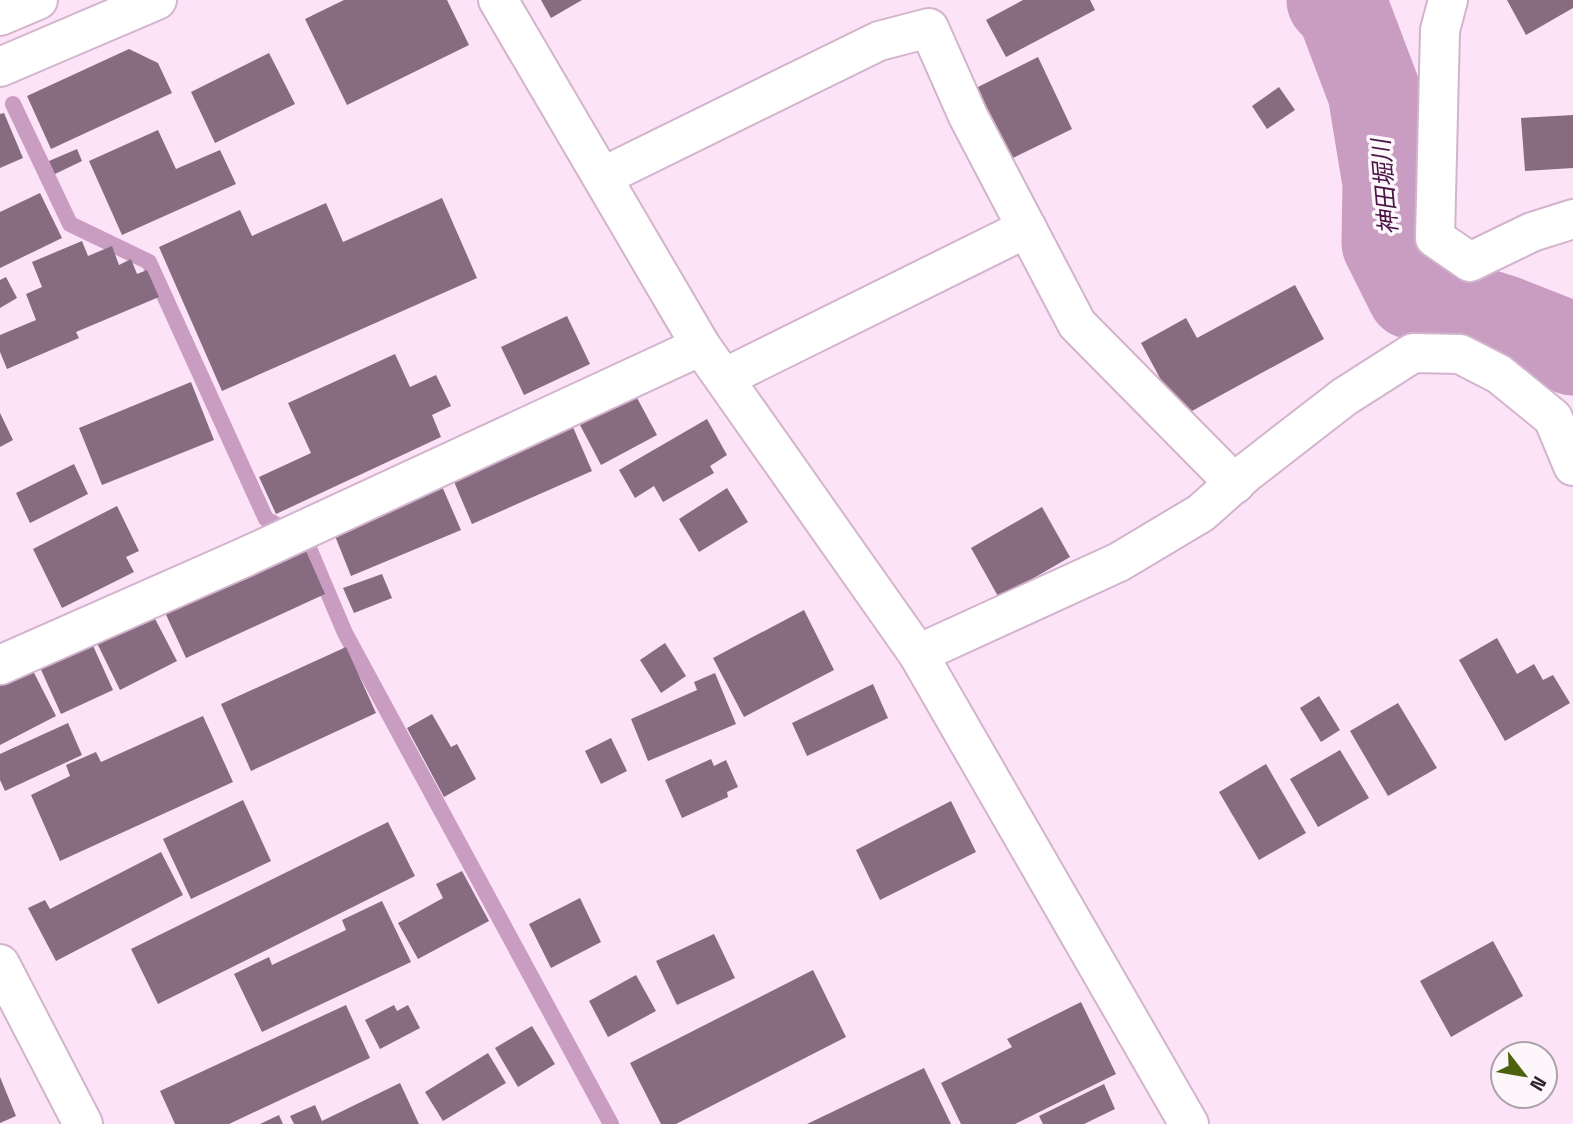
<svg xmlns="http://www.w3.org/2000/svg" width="1573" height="1124" font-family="'Space Grotesk','Noto Sans JP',sans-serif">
  <rect width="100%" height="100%" fill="#fce3f7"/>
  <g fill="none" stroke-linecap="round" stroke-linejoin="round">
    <path stroke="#c99dc1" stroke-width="16" d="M13,104L70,224L149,262L266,519L306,541L345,633L611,1124"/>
    <path stroke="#c99dc1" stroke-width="93" d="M1333,0L1343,10L1374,92L1389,183L1388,243L1413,293L1502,321L1573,349"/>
  </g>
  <g fill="#866b81">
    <path d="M344,0H447L469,45L347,105L305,19Z"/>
    <path d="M541,0H582L551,18Z"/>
    <path d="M1023,0H1090L1095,10L1006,57L986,20Z"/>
    <path d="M1507,0H1573V8L1526,35Z"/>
    <path d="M129,49L158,63L172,93L51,149L27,96Z"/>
    <path d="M269,53L295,104L215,143L191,92Z"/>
    <path d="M1038,57L1072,129L1009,160L974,89Z"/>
    <path d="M1279,87L1295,110L1267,129L1252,106Z"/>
    <path d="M4,113L23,158L0,168V114Z"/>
    <path d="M1573,115V168L1525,171L1521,118Z"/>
    <path d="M158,130L176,169L220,150L236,184L122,235L89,161Z"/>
    <path d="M77,149L82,161L55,174L49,161Z"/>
    <path d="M40,193L62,238L0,268V212Z"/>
    <path d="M442,198L477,278L222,391L159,247L240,210L252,236L326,203L343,242Z"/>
    <path d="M82,241L88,256L112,246L119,265L131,259L137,274L147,270L159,297L76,332L79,338L7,369L0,352V335L36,320L26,294L42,287L32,262Z"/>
    <path d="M6,277L17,298L0,308V280Z"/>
    <path d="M1295,285L1324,339L1181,417L1141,343L1186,318L1197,338Z"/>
    <path d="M567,316L590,364L524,395L501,347Z"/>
    <path d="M395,354L410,387L436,375L451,406L432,415L441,437L276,514L259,477L311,453L288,403Z"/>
    <path d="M191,382L214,440L102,485L79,428Z"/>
    <path d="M636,396L657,435L601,465L580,425Z"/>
    <path d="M0,413L13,440L0,447Z"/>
    <path d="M707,419L727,455L710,466L714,473L663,502L654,486L635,498L619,470Z"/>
    <path d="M572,425L592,471L472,524L452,477Z"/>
    <path d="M74,464L88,494L30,523L16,493Z"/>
    <path d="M441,484L461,530L351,576L333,531Z"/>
    <path d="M727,488L748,522L699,552L679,519Z"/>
    <path d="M117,506L139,551L126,557L134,572L62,608L33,549Z"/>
    <path d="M1042,507L1070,557L999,598L971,548Z"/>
    <path d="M302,542L325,594L186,658L162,606Z"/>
    <path d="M382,574L392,598L354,613L343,588Z"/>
    <path d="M804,610L834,670L744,717L713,658Z"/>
    <path d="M152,613L177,661L120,690L96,641Z"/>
    <path d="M1497,638L1517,674L1534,664L1543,680L1553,675L1570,703L1505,741L1459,660Z"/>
    <path d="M90,639L113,690L61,714L38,663Z"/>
    <path d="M665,643L686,676L661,693L640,660Z"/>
    <path d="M346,647L376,713L251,771L221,704Z"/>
    <path d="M31,667L56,716L0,745V683Z"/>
    <path d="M715,673L736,724L648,761L631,719L697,690L694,682Z"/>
    <path d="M873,684L888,718L807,756L792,723Z"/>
    <path d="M1319,696L1340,730L1321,742L1300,708Z"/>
    <path d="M1398,703L1437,768L1388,796L1350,731Z"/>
    <path d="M432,714L451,747L457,744L476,779L444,797L407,728Z"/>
    <path d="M203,716L233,782L60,861L31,795L70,776L66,765L96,752L101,762Z"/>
    <path d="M68,723L82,755L5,791L0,780V754Z"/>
    <path d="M611,738L627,771L601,784L585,751Z"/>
    <path d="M1340,750L1369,798L1318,827L1290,779Z"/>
    <path d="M711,759L714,766L726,760L738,787L727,792L728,797L682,818L665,780Z"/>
    <path d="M1266,764L1306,833L1259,860L1219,792Z"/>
    <path d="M243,800L271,861L191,899L163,839Z"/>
    <path d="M951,801L976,852L880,900L856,850Z"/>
    <path d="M388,822L415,876L158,1004L131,949Z"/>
    <path d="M161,852L183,895L56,961L28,908L45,900L50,909Z"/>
    <path d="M462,871L489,921L418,959L398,923L443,898L436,884Z"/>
    <path d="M580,898L601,942L551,968L529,924Z"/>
    <path d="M382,901L411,962L262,1032L234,974L269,957L272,965L346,930L342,920Z"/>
    <path d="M714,934L735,978L677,1005L656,961Z"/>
    <path d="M1493,941L1523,996L1451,1037L1420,981Z"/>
    <path d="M813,970L846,1037L676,1124H661L630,1063Z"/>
    <path d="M636,975L656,1011L608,1037L589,1001Z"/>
    <path d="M1081,1002L1116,1074L1015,1124H961L941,1083L1012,1047L1007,1039Z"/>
    <path d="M346,1005L370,1058L229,1124H175L160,1091Z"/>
    <path d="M394,1005L397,1011L408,1005L420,1028L380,1049L365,1020Z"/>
    <path d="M532,1026L555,1064L518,1087L495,1048Z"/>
    <path d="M488,1053L506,1083L443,1121L425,1092Z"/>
    <path d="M924,1068L951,1124H807Z"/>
    <path d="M0,1077L16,1116L0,1123Z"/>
    <path d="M400,1083L419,1124H294L290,1116L315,1105L322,1121Z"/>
    <path d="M1104,1084L1115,1109L1084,1124H1043L1039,1116Z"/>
    <path d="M279,1115L283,1124H260Z"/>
  </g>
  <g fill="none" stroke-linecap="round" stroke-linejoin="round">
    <g stroke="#d3b4cd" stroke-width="42">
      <g id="minor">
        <path d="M498,0L701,346L918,654L1189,1124"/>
        <path d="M1448,0L1440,30L1435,238L1470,262L1532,232L1573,219"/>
        <path d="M604,176L879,41L929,28L968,116L1077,324L1235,484"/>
        <path d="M724,378L1027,228"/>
        <path d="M918,654L1119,562L1201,513L1246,473L1344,397L1413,353L1460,354L1499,374L1553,418L1573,466"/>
        <path d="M0,665L245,557L701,346"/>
      </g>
    </g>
    <g stroke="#d3b4cd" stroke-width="42">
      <g id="highway">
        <path d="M0,16L38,0"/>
        <path d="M0,67L157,0"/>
        <path d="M0,964L83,1124"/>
      </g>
    </g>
    <use href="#minor" stroke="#fff" stroke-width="38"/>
    <use href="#highway" stroke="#fff" stroke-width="38"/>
  </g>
  <g text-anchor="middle" stroke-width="7" stroke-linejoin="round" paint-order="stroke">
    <g font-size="24" font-style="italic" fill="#491544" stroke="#fdf7fc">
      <text transform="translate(1385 187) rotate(-95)" y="8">神田堀川</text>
    </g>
  </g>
  <g transform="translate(1524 1075) rotate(121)"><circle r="33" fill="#fdf7fc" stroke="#aba3a9" stroke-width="2"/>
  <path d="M0-5L12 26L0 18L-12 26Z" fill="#4c620e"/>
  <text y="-10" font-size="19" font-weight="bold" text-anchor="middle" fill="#2f242d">N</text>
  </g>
</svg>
